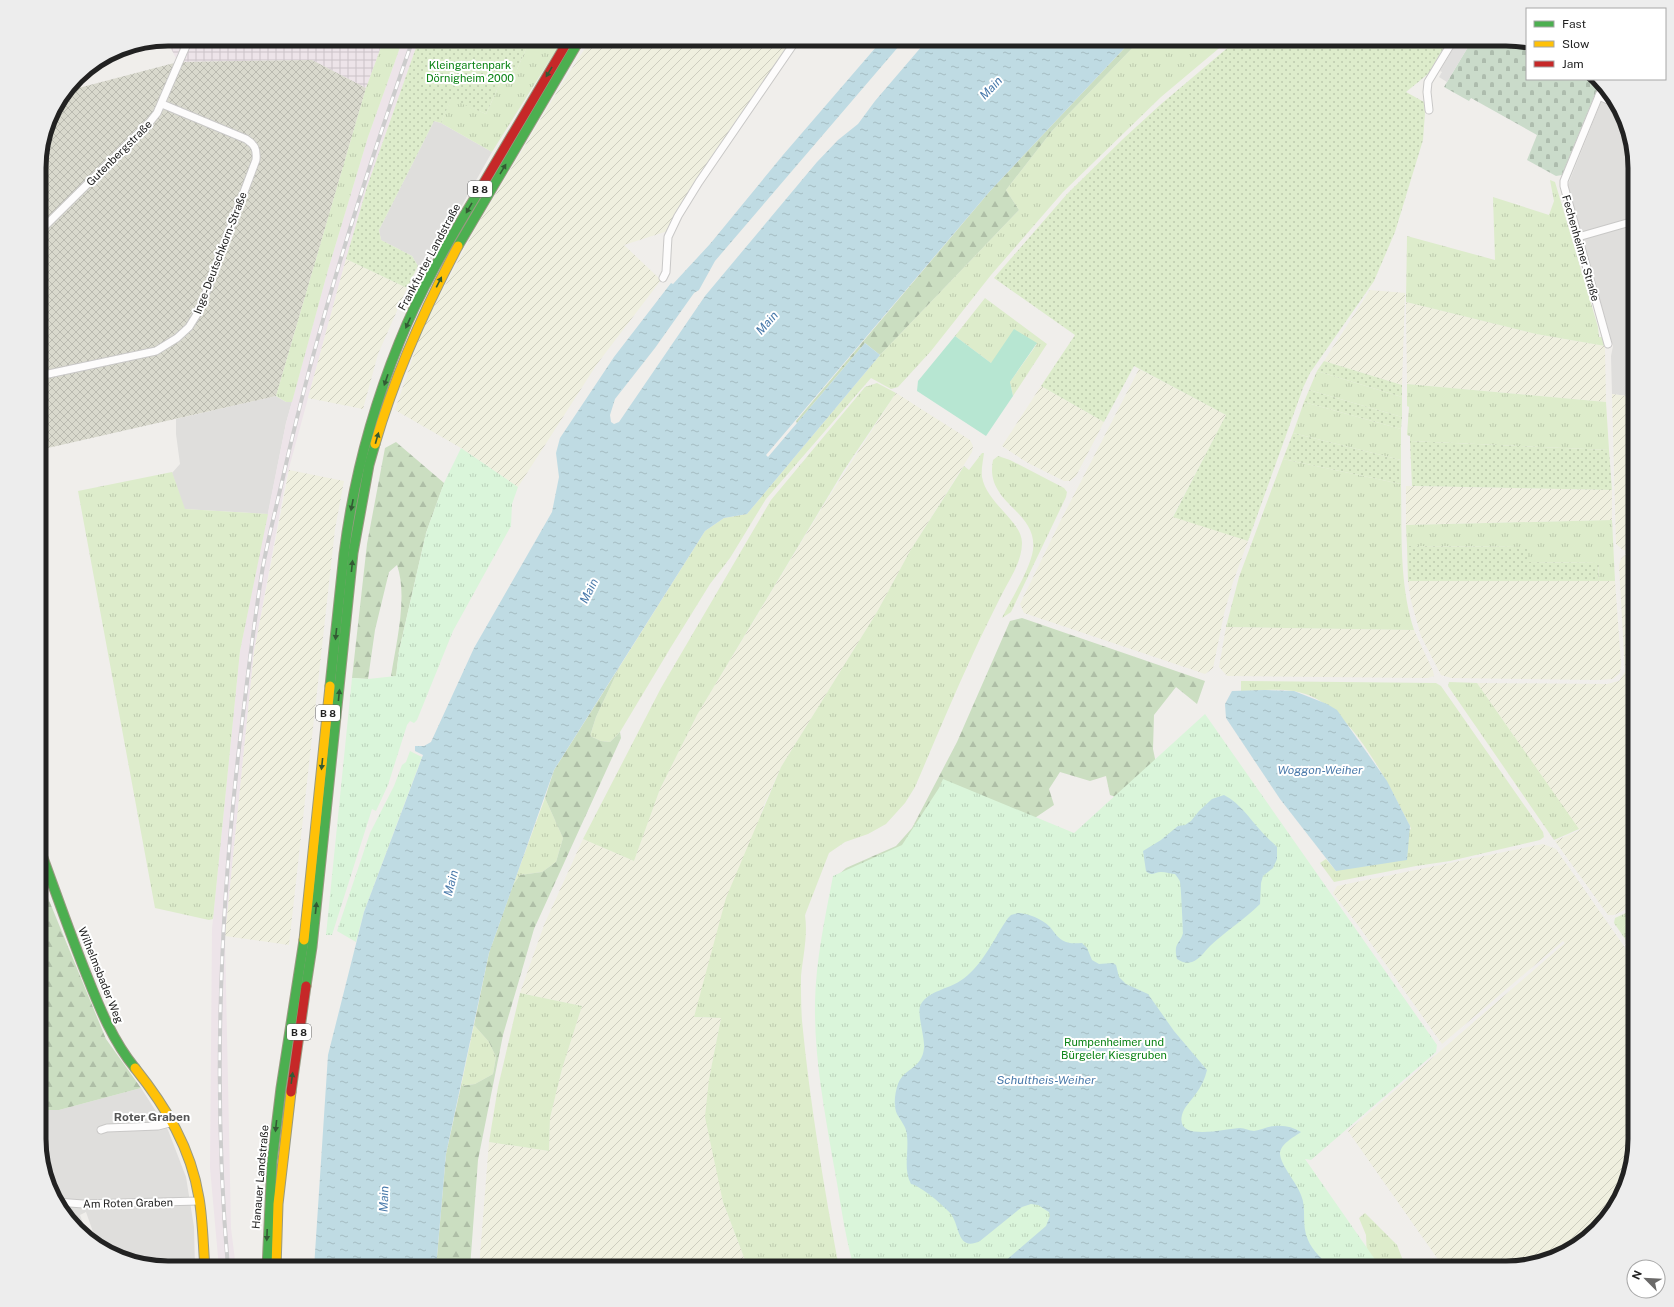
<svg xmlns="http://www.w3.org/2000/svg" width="1674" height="1307" font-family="'Public Sans',sans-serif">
  <defs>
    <pattern id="industrial-grid" width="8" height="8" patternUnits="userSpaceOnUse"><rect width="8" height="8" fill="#ede4e9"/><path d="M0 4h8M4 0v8" fill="none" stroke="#cbc3c8"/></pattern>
    <pattern id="construction-cross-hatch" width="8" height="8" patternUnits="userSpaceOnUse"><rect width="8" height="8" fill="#d9d9cd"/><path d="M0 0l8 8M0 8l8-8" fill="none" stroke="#babab0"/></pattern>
    <pattern id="farmland-furrows" width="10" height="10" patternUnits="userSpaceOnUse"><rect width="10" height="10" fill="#efefdf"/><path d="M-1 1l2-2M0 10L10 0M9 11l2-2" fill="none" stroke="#cdcdbf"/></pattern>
    <pattern id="grass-tufts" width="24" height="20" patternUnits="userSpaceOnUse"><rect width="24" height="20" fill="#ddeccb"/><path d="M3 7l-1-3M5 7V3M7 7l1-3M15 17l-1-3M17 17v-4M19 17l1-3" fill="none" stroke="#bdcaae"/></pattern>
    <pattern id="forest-firs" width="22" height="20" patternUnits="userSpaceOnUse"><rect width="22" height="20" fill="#cbdec1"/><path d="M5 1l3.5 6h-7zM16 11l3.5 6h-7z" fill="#aebea6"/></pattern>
    <pattern id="cemetery-stones" width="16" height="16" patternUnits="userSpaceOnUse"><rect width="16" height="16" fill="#cadbca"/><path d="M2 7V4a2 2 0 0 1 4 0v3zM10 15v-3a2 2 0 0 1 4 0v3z" fill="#adbcad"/></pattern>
    <pattern id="park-tufts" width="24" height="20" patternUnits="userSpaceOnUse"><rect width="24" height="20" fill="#daf5da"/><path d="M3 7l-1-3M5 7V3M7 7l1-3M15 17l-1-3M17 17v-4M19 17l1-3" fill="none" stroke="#bbd2bb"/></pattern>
    <pattern id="garden-dots" width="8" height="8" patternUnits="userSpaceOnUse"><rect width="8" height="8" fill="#ddeccb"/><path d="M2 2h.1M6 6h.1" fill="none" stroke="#bdcaae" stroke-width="1.8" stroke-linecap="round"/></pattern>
    <pattern id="water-ripples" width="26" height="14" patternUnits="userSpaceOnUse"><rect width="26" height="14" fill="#bfdbe3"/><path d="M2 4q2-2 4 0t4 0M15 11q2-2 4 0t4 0" fill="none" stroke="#a4bcc2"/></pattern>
  </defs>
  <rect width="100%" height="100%" fill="#f0eeeb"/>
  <g fill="#dfdedc">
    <path d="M1606,90L1622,111L1635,168V397L1612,394L1611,356L1613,346L1567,187Z"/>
    <path d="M434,121L441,123L492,152L429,264L418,266L412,256L381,240L379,230Z"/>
    <path d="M276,396L286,402H292L286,423L268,514L184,509L172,473L180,464L176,434V419Z"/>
    <path d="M141,1088L168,1130L186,1177L194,1227L195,1268H167L119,1258L98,1246L86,1212L80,1215L89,1240L83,1236L74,1225V1218H69L52,1197L39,1148V1110H59Z"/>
  </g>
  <path fill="url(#industrial-grid)" d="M166,39H384L366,88L312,60L178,62Z"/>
  <path fill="#ede4e9" d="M403,39H419L367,187L346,259L286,479L254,652L225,936L231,1228L236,1268H219L210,1168L212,929L240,651L286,423L328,270L368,137Z"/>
  <path fill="url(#construction-cross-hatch)" d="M312,60L366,88L276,396L39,450V159L52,110L67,91L178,62Z"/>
  <g fill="url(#farmland-furrows)">
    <path d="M591,39H800L689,202L674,229L624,245L661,280L597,364L518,487L461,448L395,410L424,325L478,224L560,87Z"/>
    <path d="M346,259L407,288L378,354L363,409L308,398Z"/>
    <path d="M1370,290L1405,293L1402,385L1324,361Z"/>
    <path d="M1406,302L1536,334L1605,346L1606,402L1407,384Z"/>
    <path d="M1139,369L1226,415L1173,516L1248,541L1233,582L1224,614L1213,668L1205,674L1024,613L1020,604L1060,522Z"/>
    <path d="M1041,386L1104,422L1076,476L1070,481H1064L1028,463L1002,446Z"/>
    <path d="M896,393L970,440L973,446L972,452L910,551L877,612L781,767L764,805L694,1017L709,1018H721L709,1079L723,1202L748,1268H479L489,1142L549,1151L550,1118L562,1069L582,1006L520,993L544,925L583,839L634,861L660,789L697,715L825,503Z"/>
    <path d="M1612,394L1635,397V552L1623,550L1616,544Z"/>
    <path d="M289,470L344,481L335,529L289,945L225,936L254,652Z"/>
    <path d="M1406,486L1612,490V520L1406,525Z"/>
    <path d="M1625,555L1635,556V905L1614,915H1608L1555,841L1627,809L1579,830L1477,683L1607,684L1619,681L1625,672L1619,565L1621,559Z"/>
    <path d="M1408,581H1615L1621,664L1620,673L1613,679L1597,680L1451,678L1441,675L1421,636L1411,601Z"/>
    <path d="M1226,627L1414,630L1433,671L1434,676L1428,678L1227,676L1219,667Z"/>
    <path d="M1543,844L1556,849L1635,962V1140L1625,1188L1603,1224L1563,1255L1506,1268H1444L1348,1131L1565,943L1563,941L1442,1044L1358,925L1333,893L1337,886Z"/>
  </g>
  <g fill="url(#grass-tufts)">
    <path d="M384,39H403L368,137L328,270L292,402H286L276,396L366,88Z"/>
    <path d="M530,39H563L492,152L441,123L451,98L486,114L507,68L516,72Z"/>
    <path d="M1141,39H1230L1161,97L1063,192L991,275L931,351L898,387L891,389L871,378L766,499L730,558L710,584L671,647L620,732L610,742L601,741L590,736L596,717L620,666L705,531L724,518L747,514L880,355L1019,210L1006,190L1052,131Z"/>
    <path d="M1550,180L1555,182L1598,327L1599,337H1602L1605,346L1536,334L1406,302L1407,236L1495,260L1493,197L1549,215L1554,201Z"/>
    <path d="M985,298L1047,344L1013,396L1010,382L1037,344L991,363L955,336Z"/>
    <path d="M1317,371L1402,397V417L1309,390Z"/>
    <path d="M877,383L896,393L844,470L697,715L660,789L634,861L583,839L661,688L771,500L865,387Z"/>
    <path d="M1407,384L1606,402L1609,450L1410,441V436L1407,435L1409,407L1407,406Z"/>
    <path d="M1304,402L1401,429V460L1293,433Z"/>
    <path d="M982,453H984C983,461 981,469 982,477C987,504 1022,521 1022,543C1022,562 1009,580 1001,596C991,616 981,636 972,656C952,699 934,743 915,787L905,803L886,824L868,834L845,842L829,853L805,915C808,935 803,956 801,976C801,990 801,1007 802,1021C810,1104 824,1187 839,1268H748L723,1202L705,1117L709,1079L721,1018L694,1017L726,898L781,767L877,612L910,551L964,466L969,470Z"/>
    <path d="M998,456L1010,460L1064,488L1067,492L1066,497L1011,612L1002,618C1011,599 1030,570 1033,550C1038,510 984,504 993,460Z"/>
    <path d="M1283,459L1401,484C1402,533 1399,583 1414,630L1226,627L1239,577Z"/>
    <path d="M172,472L185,509L268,514L240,651L213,919L209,920L155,908L78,491Z"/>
    <path d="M1612,520L1615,581H1598L1599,563L1528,562L1527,547L1407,546L1406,525Z"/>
    <path d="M1241,681L1436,683L1441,686L1543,832L1544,837L1540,840L1450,861L1416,866L1334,882L1320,863L1326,859L1336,871L1411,829L1410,826C1387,782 1348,698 1293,691C1276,688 1258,691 1241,691Z"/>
    <path d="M1449,682L1477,683L1579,829L1554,840L1448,686Z"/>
    <path d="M545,798L563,838L556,862L542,872L520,875L513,885Z"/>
    <path d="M1635,909V953L1614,923L1615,918Z"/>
    <path d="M520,993L582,1006L562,1069L550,1118L549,1151L489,1142L498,1087Z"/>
    <path d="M474,1025L489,1042L496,1057L493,1074L475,1084L461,1086Z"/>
    <path d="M1365,1213L1397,1245L1406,1268H1375L1367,1257L1366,1235L1359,1218Z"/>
  </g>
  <g fill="url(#forest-firs)">
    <path d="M1133,39H1141L1052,131L1006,190L1019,210L880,355L865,343L797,423L796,421L990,191Z"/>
    <path d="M396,442L444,483L426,533L399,651L396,677L391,676C396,644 408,596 397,565L389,572L375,630L368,679L352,678L367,544L385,448Z"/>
    <path d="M1022,618L1205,681L1197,704L1176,687L1154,715L1153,749L1157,768L1130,802L1110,795L1106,776L1090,781L1060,772L1049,789L1054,805L1023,826L835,878L846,868L896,846L912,828L957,742L1010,621Z"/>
    <path d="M620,666L596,717L590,736L601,741L610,742L620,732L621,738L534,929L503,1035L478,1160L470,1268H436L446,1154L461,1086L475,1084L493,1074L496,1057L489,1042L474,1025L489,953L513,885L520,875L542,872L556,862L563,838L545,798L554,770Z"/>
    <path d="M39,876L106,1039L141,1088L59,1110H39Z"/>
  </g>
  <path fill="url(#cemetery-stones)" d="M1464,39H1507L1527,42V79H1597L1600,82L1562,175L1556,176L1527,160L1537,135L1471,98L1469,101L1444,87L1468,47L1463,44L1465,40Z"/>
  <g fill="url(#park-tufts)">
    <path d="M461,448L518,487L512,504L511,526L453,631L417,720L414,723L410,721L407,725L388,785L376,811L372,809L332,935H326L352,678L368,679L396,676L399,651L426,533L444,483Z"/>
    <path d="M1205,714L1437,1045L1436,1052L1311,1160L1305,1159L1381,1268H854C844,1233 840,1197 833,1161C824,1108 814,1056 815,1002C816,959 825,918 833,876L902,845L939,788L943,779L1074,833Z"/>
    <path d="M410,751L422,757L364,912L356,942L337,931L370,833L394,786L402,765L406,762Z"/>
  </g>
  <g fill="url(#garden-dots)">
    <path d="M419,39H530L516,72L507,68L486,114L451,99L441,123L434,121L379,230L381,240L412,256L418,266L407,288L346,259L367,187Z"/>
    <path d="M1238,39H1449L1428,74L1406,92L1424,102L1425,113L1423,140L1395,232L1374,281L1310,373L1303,388L1248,541L1173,517L1226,415L1134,366L1104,422L1041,386L1075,335L994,278L1067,194L1123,139L1160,105Z"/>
    <path d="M1324,361L1402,385V397L1317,371Z"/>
    <path d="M1309,390L1402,417L1401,429L1304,402Z"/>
    <path d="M1293,433L1401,460V484L1283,459Z"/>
    <path d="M1410,441L1609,450L1612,490L1412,486Z"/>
    <path d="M1407,546L1528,547V562L1599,563L1598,581H1408Z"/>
  </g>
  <path fill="#b7e6d2" d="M1014,329L1037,343L1010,382L1013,396L986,436L917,391L918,381L955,336L991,363Z"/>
  <path fill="#e0dfde" d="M1459,39L1466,40L1463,44L1468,47L1447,82L1439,77L1442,72L1440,71Z"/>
  <g fill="url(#water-ripples)">
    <path d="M883,39H905L715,261L699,290L694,293L655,348L615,399L610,415L611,422L614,424L619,422L705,296L817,162L838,140L858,124L875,101L928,39H1133L990,191L766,455L768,457L865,343L880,355L747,514L724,518L705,531L554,770L489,953L446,1154L436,1268H314L328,1055L364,912L423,755L415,751V746H424L431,742L474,648L552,512L559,477L556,453L560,438L614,357L671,283L673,284L710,244L783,155Z"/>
    <path d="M1265,690L1294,691L1327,704L1337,710L1387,781L1410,826L1407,860L1336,871L1280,799L1226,718L1225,704L1232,691Z"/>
    <path d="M1224,795C1241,804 1249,818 1261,831C1266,837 1272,842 1277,847V859L1273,868L1263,876L1261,883L1260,904C1245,919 1226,931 1210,946C1204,952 1200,959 1192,962C1186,964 1182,962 1177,959C1173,942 1180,945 1183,933C1183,930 1181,885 1180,882C1180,880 1177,877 1175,874C1171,874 1166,872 1161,872C1154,872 1152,877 1146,871L1143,851L1161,840L1178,826L1185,825L1191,821L1199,811L1212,799Z"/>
    <path d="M1018,913C1029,914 1041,918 1050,927C1055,933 1058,939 1066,942C1071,944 1077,943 1082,943L1087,948L1092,960L1099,964L1113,963L1116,965L1119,977L1126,984L1148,994L1174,1031L1207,1070C1205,1079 1201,1087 1195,1095C1190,1102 1184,1107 1182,1115C1175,1143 1227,1128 1240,1128C1245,1128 1249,1131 1254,1131C1261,1130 1268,1126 1275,1126C1285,1125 1292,1127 1301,1132C1294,1137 1280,1144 1280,1154C1281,1166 1297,1183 1301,1195C1307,1209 1301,1225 1308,1240C1312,1250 1323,1260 1331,1268H997L1046,1226L1050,1216L1049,1212L1038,1205L1031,1204L1022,1207L980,1241C957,1252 960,1226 951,1214C944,1206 921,1186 911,1184C903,1169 909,1152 907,1136C907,1128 901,1121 897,1114C893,1106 895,1092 898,1084C904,1068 922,1069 924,1048C925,1036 916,1012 921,1004C929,991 948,989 960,981C965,978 970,973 974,969C988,954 996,935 1008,918L1011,915Z"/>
  </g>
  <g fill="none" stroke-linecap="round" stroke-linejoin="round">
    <g stroke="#c9c8c7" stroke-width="9">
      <g id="street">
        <path d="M1603,86L1564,181V186L1608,344"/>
        <path d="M1599,96L1617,104"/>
        <path d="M1429,110L1427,92L1428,82L1454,39"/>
        <path d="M39,232L149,123L157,113L189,39"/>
        <path d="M1578,237L1627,223L1635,225"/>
        <path d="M663,278L666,272L668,237L678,216L699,182L797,39"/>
        <path d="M39,376L156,351L177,338L189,327L199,311L256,160C257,149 255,145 246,139L162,104"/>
        <path d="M101,1130L107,1128L158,1126L173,1122"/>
        <path d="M57,1202L83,1204L199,1201"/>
      </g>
    </g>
    <g stroke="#999a82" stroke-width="11">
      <g id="fast">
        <path d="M458,246L580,39"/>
        <path d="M330,686C335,642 339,598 344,554C353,482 372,410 399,343C420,290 449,240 479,191"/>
        <path d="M39,847C55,890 70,934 87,976C100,1009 113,1041 135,1068"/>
        <path d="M306,986L312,947L353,553L369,465L375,444"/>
        <path d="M267,1268L272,1162L281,1088L304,940"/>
      </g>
    </g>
    <g stroke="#999a82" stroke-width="11">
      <g id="slow">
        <path d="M375,444C395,375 424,310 458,246"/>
        <path d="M304,940L330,686"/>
        <path d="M135,1068C166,1107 191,1148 199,1198C203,1221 203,1245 205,1268"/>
        <path d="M276,1268L278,1204L291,1092"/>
      </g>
    </g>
    <g stroke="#999a82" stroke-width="11">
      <g id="jam">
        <path d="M479,191L569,39"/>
        <path d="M291,1092L306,986"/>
      </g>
    </g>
    <use href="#street" stroke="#fdfcfc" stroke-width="7"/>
    <use href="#fast" stroke="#4caf50" stroke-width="9"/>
    <use href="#slow" stroke="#ffc107" stroke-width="9"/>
    <use href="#jam" stroke="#c62828" stroke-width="9"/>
    <g stroke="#ccc" stroke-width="4">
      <path id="rail" d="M228,1268C212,1083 220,899 243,715C249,665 255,615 263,566C269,535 277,504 284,473C317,326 363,182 413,39"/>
    </g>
    <use href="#rail" stroke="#fff" stroke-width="2.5" stroke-dasharray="8" stroke-linecap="butt"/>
  </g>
  <defs><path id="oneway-solid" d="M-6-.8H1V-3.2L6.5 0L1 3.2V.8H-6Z"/></defs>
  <g fill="#335a34">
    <use href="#oneway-solid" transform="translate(549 72) rotate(121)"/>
    <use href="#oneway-solid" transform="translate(503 169) rotate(-59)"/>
    <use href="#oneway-solid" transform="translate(469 208) rotate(120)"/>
    <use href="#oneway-solid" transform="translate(439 282) rotate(-63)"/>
    <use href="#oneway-solid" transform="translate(408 323) rotate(114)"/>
    <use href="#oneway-solid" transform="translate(386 380) rotate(109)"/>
    <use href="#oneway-solid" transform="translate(377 438) rotate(-74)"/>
    <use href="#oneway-solid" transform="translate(352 505) rotate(101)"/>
    <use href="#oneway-solid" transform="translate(352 566) rotate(-84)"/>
    <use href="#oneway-solid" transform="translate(336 634) rotate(96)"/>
    <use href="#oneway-solid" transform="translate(339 695) rotate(-84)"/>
    <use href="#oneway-solid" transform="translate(322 764) rotate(96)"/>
    <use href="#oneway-solid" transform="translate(316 908) rotate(-84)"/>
    <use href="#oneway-solid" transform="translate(292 1078) rotate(-82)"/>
    <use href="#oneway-solid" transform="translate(276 1126) rotate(96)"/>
    <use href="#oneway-solid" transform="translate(267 1235) rotate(92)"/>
  </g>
  <g text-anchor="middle" stroke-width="4" stroke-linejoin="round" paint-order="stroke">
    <g fill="#fff" stroke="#646464" stroke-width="1">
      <rect x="468" y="181" width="24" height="16" rx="3"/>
      <rect x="316" y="705" width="24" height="16" rx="3"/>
      <rect x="287" y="1024" width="24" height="16" rx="3"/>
    </g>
    <g font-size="10" font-weight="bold" fill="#222">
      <text x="480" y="193">B 8</text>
      <text x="328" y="717">B 8</text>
      <text x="299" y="1036">B 8</text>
    </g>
    <g font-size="11" fill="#0c8416" stroke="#fff">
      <text x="470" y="69">Kleingartenpark<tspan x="470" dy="13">Dörnigheim 2000</tspan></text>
      <text x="1114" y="1046">Rumpenheimer und<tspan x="1114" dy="13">Bürgeler Kiesgruben</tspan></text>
    </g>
    <g font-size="11" fill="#222" stroke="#fff">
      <text transform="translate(119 153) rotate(-45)" y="4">Gutenbergstraße</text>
      <text transform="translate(1581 248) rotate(74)" y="4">Fechenheimer Straße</text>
      <text transform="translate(220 253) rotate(-69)" y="4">Inge-Deutschkorn-Straße</text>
      <text transform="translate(429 257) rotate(-62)" y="4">Frankfurter Landstraße</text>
      <text transform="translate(101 975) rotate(68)" y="4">Wilhelmsbader Weg</text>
      <text transform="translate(260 1177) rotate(-85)" y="4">Hanauer Landstraße</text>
      <text transform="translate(128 1203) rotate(-1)" y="4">Am Roten Graben</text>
    </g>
    <g font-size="12" font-style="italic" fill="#4a7aab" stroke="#fff">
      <text transform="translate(991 88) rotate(-46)" y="4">Main</text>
      <text transform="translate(767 323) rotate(-48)" y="4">Main</text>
      <text transform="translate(589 591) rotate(-64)" y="4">Main</text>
      <text x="1320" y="774">Woggon-Weiher</text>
      <text transform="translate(451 883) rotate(-75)" y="4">Main</text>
      <text x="1046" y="1084">Schultheis-Weiher</text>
      <text transform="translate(384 1199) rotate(-88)" y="4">Main</text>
    </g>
    <g font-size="12" font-weight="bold" fill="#555" stroke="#fff">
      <text x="152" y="1121">Roter Graben</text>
    </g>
  </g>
  <path d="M0 0H1674V1307H0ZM168 46H1506A122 122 0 0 1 1628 168V1139A122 122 0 0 1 1506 1261H168A122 122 0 0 1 46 1139V168A122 122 0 0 1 168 46Z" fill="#ededed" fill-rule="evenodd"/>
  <path fill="none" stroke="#222" stroke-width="5" d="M168 46H1506A122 122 0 0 1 1628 168V1139A122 122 0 0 1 1506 1261H168A122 122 0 0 1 46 1139V168A122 122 0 0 1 168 46Z"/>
  <rect x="1526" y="8" width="140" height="72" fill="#ffffff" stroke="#a7a7a7"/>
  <rect x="1534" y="21" width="20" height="6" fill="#4caf50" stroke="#a7a7a7"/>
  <text x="1562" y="28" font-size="12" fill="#222222">Fast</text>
  <rect x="1534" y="41" width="20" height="6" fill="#ffc107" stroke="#a7a7a7"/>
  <text x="1562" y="48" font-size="12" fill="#222222">Slow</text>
  <rect x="1534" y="61" width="20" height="6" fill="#c62828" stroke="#a7a7a7"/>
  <text x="1562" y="68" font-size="12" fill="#222222">Jam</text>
  <g transform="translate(1646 1279) rotate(294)"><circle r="19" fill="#ffffff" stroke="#a7a7a7"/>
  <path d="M0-3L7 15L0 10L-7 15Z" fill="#6a6968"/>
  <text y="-6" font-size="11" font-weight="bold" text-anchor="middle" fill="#222222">N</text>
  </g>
</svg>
